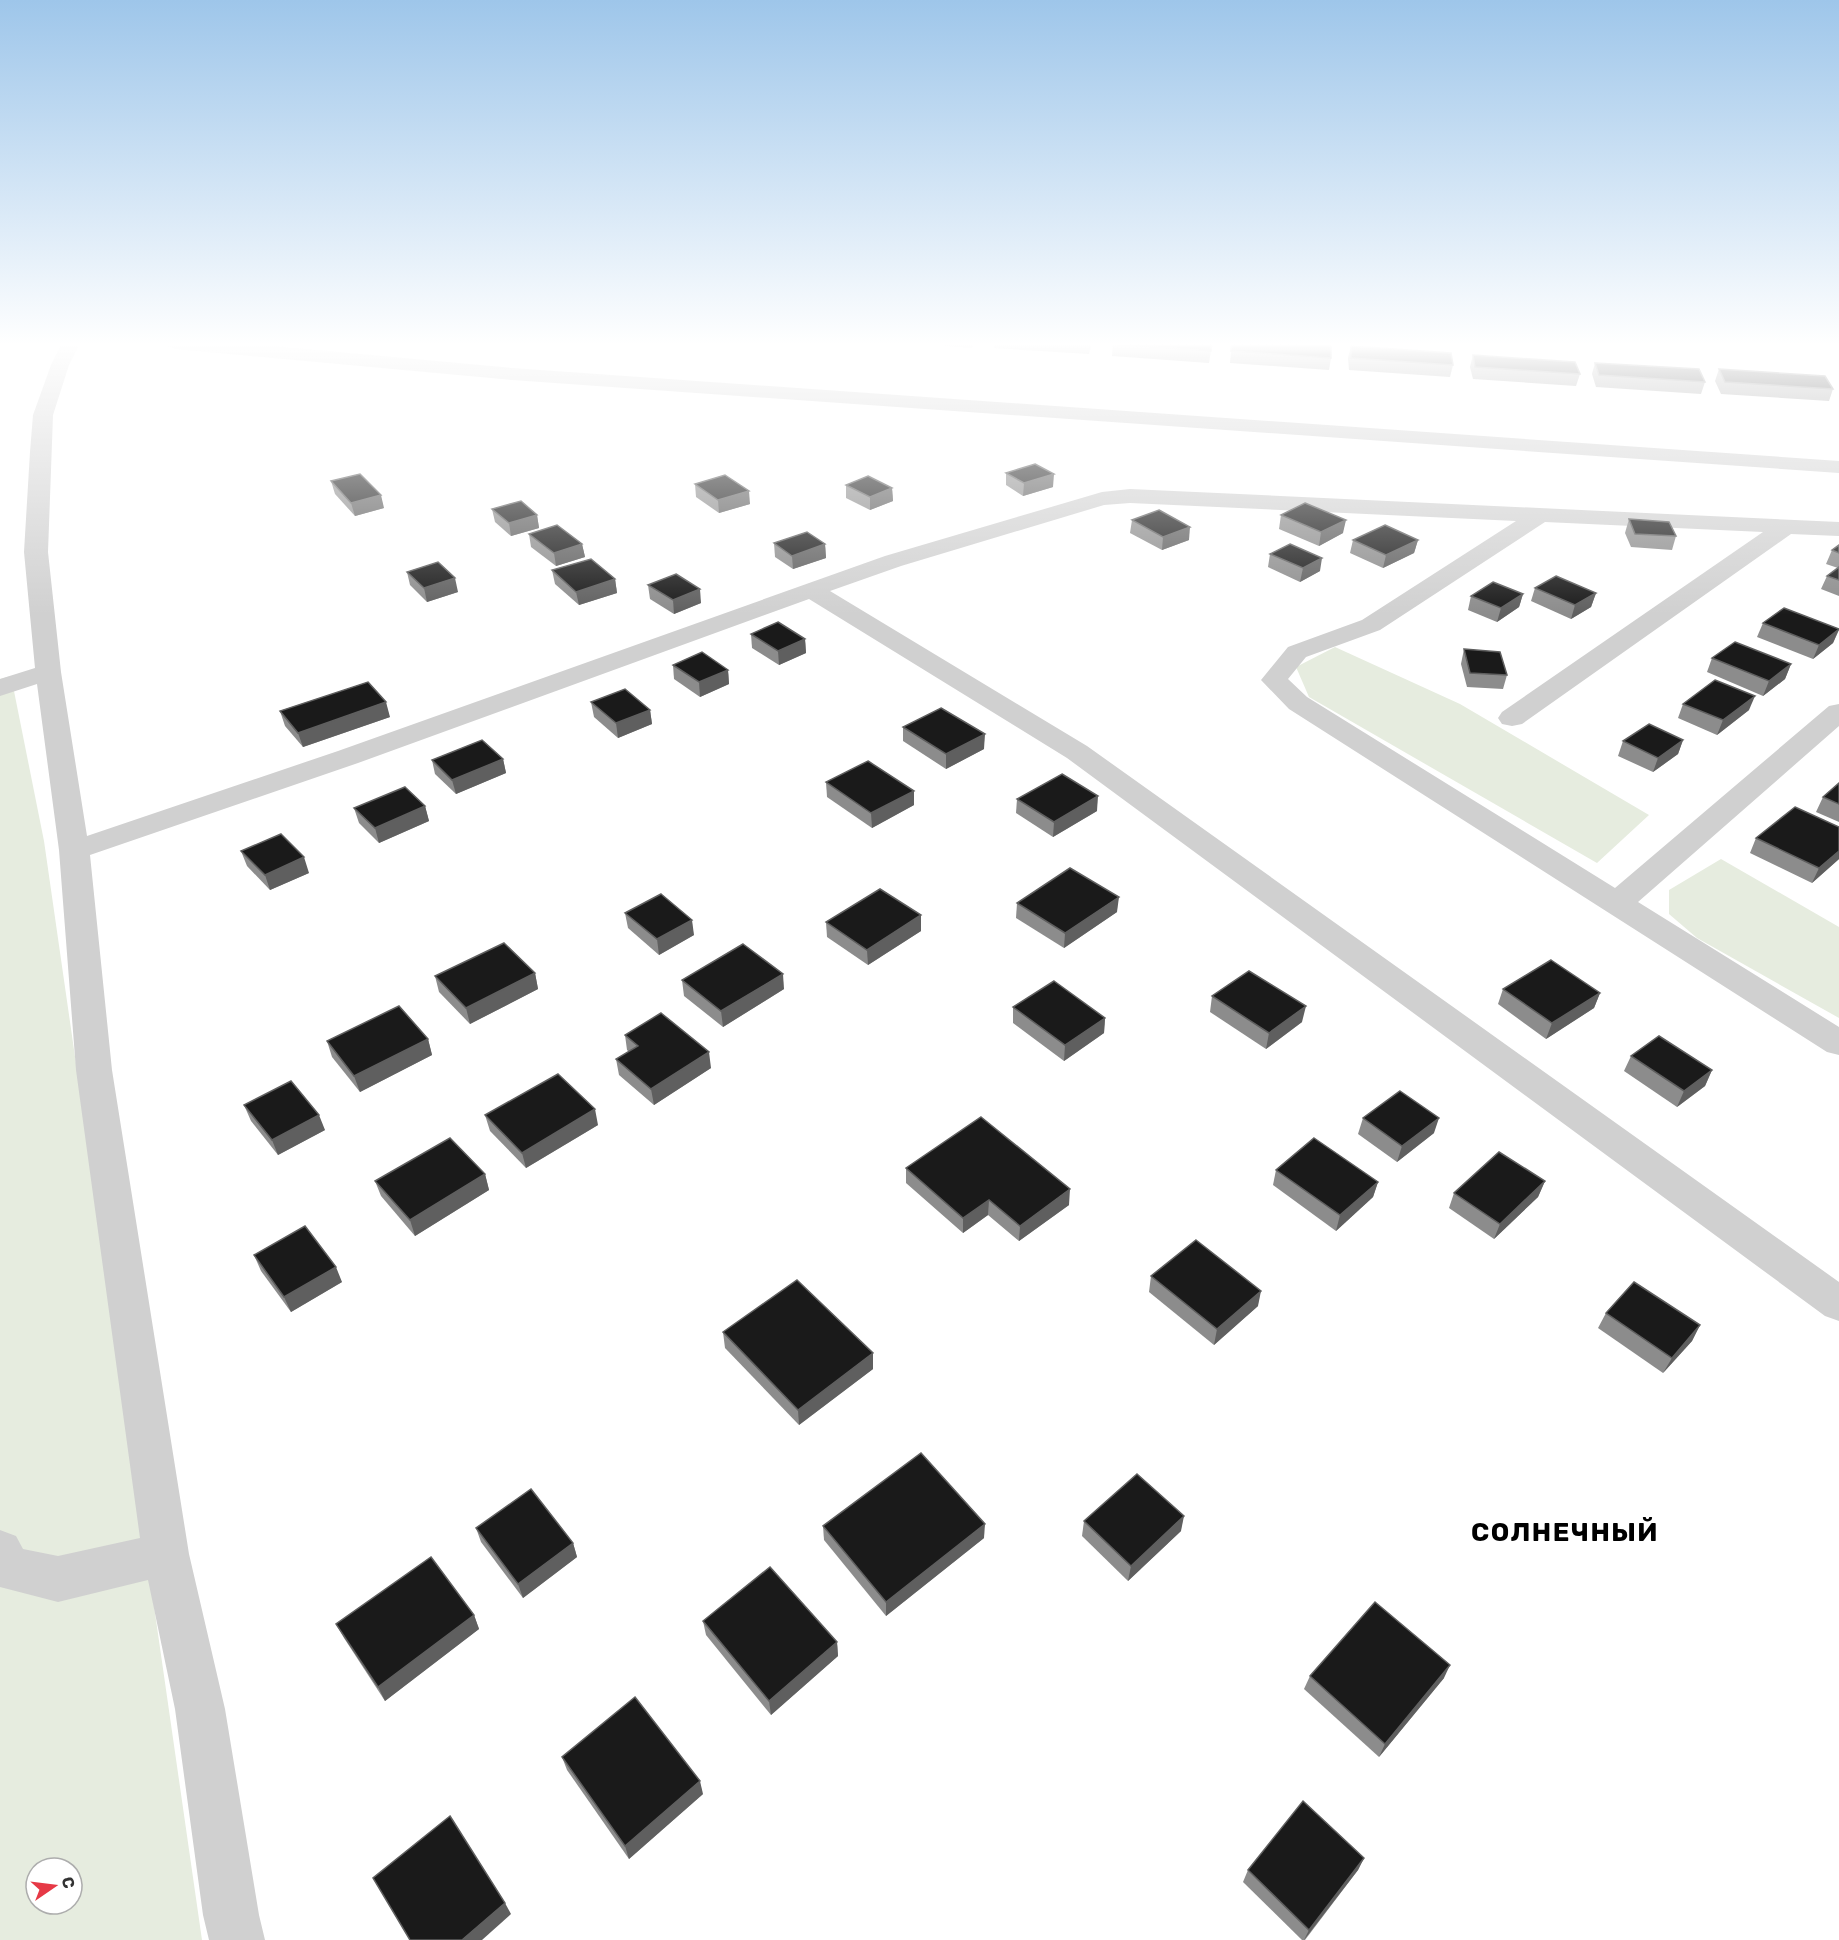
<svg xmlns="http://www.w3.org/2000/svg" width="1839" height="1940" font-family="Rubik,sans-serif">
  <rect width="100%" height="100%" fill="#fff"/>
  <g fill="#e6ecdf" fill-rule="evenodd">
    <path d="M1335,647L1460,704L1649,815L1597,863L1309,697L1296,667Z"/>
    <path d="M11,676L44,841L202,1940H0V679ZM36,1868H72V1904H36Z"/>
    <path d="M1721,859L1839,927V1018L1697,938L1669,914V890Z"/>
  </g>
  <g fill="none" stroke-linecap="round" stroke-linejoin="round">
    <g fill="#d0d0d0" fill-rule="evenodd">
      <path d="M62,343H80L69,365L53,415L48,552L61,672L87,836L338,751L885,556L1102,492L1130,489L1839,522V536L1791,534L1522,724L1512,726L1502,724L1498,718L1502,712L1763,532L1545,522L1380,630L1306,657L1288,679L1307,697L1615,888L1829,706L1839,704V726L1638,902L1839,1027V1055L1827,1052L1289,709L1261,680L1288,647L1362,620L1516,521L1130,503L1104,505L901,566L830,591L1087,746L1839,1282V1321L1825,1316L1067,758L809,599L358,763L90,855L112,1070L189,1554L225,1709L259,1915L265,1940H209L203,1915L175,1709L148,1580L58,1602L0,1587V1530L16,1536L23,1549L58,1556L140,1538L76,1070L59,850L37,684L0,696V679L35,668L24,552L30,452L33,415L51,365Z"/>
      <path d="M166,343H239L512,368L1839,461V473L512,380L175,349L169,347Z"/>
    </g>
  </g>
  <g fill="#8c8c8c">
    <path d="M910,343H973L972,348Z"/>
    <path d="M994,343H1092L1089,354L994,348Z"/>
    <path d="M1113,343H1212L1209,363L1112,356Z"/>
    <path d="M1232,343L1331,358L1329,370L1230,363Z"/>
    <path d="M1351,346L1453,365L1450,377L1349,370L1348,358Z"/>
    <path d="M1473,355L1580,374L1576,386L1473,379L1470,367Z"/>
    <path d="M1595,363L1705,382L1701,394L1596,387L1592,374Z"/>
    <path d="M1719,369L1833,389L1829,401L1721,394L1715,381Z"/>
    <path d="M1006,473L1053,487L1023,496L1006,485Z"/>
    <path d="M331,481L384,508L355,516L335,494Z"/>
    <path d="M695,484L750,504L719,513L696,497Z"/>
    <path d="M846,485L892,488L893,501L870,510L846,498Z"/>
    <path d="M492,509L537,515L539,528L511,536L495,522Z"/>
    <path d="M1281,515L1343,533L1319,546L1279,529Z"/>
    <path d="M1629,519L1676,536L1672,550L1631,547L1625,533Z"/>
    <path d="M1132,520L1189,540L1162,550L1130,533Z"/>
    <path d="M529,534L582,544L585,557L556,566L531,547Z"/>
    <path d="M1353,540H1418L1414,553L1383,568L1350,553Z"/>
    <path d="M774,543L825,544L826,558L793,569L775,557Z"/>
    <path d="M1839,545V596L1821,589L1827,576L1838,568L1826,564L1832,550Z"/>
    <path d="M1270,554L1320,571L1300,582L1268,567Z"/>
    <path d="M552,570L615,579L617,593L579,605L555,584Z"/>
    <path d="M407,572L458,592L427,602L410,585Z"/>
    <path d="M648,585L701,603L674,614L650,599Z"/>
    <path d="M1535,588L1596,593L1591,607L1571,619L1531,601Z"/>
    <path d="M1523,594L1519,607L1497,622L1468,610L1471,596Z"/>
    <path d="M1763,623L1839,629V630L1833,643L1813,659L1757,637Z"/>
    <path d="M751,634L805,639L806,653L779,665L752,648Z"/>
    <path d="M1464,649L1507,675L1503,689L1467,687L1461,664Z"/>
    <path d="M1712,658L1791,664L1785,679L1763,696L1707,672Z"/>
    <path d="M673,665L728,670L729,684L700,697L674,679Z"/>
    <path d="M591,702L650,710L652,724L618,738L594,717Z"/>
    <path d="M1683,704L1749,710L1717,735L1678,718Z"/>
    <path d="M280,711L390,717L303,747L285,726Z"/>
    <path d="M903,727L984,749L946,769L903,741Z"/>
    <path d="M1683,740L1678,754L1653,772L1618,756L1623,741Z"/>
    <path d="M503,759L506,773L456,794L435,774L432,760Z"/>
    <path d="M826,782L914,791V805L872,828L827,797Z"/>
    <path d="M1839,783V822L1816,812L1823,797Z"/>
    <path d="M1017,799L1097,811L1053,837L1016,813Z"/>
    <path d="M425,806L429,821L379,843L359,823L354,808Z"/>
    <path d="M1839,827V859L1812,883L1750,853L1756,838Z"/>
    <path d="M241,851L309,873L270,890L247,866Z"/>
    <path d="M1017,903L1117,912L1064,948L1016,918Z"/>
    <path d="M625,913L694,935L659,955L628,928Z"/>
    <path d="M826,922L921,931L868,965L827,937Z"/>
    <path d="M535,973L538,989L470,1024L439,992L435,976Z"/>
    <path d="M682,980L784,989L723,1027L684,996Z"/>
    <path d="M1503,989L1600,993L1594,1008L1546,1039L1498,1004Z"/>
    <path d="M1212,996L1302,1022L1266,1049L1210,1012Z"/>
    <path d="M1013,1007L1105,1018L1104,1033L1064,1061L1013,1023Z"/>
    <path d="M625,1035L711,1068L654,1105L619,1075L616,1059L629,1052L627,1050Z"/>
    <path d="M428,1039L432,1055L360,1092L332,1057L327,1041Z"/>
    <path d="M1631,1056L1712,1070L1705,1086L1677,1107L1624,1071Z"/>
    <path d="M244,1105L325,1130L278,1155L251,1121Z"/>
    <path d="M485,1115L598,1125L526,1168L490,1131Z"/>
    <path d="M1363,1118L1434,1133L1397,1162L1358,1134Z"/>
    <path d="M906,1168L1069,1205L1019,1241L988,1215L963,1233L906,1183Z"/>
    <path d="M1276,1170L1378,1182L1373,1197L1336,1231L1273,1185Z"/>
    <path d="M485,1174L489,1190L415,1236L381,1196L375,1181Z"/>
    <path d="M1545,1181L1538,1197L1494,1239L1449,1208L1454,1193Z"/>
    <path d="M254,1255L342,1282L291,1312L261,1271Z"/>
    <path d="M1151,1276L1258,1306L1214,1345L1149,1292Z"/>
    <path d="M1606,1313L1700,1325L1692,1341L1663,1373L1598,1328Z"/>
    <path d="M723,1332L873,1369L799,1425L725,1348Z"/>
    <path d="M1084,1521L1181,1531L1128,1581L1082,1536Z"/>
    <path d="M823,1526L984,1538L886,1616L824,1540Z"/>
    <path d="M476,1528L573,1543L577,1557L523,1598L481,1542Z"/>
    <path d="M474,1615L479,1629L385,1701L344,1638L336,1624Z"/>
    <path d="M703,1621L837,1642L838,1656L771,1715L706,1635Z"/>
    <path d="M1310,1676L1444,1678L1379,1757L1304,1689Z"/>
    <path d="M562,1757L703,1794L629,1859L567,1770Z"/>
    <path d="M1364,1858L1358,1870L1305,1940H1302L1243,1882L1248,1870Z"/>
  </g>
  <g fill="#5f5f5f">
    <path d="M1054,474L1053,487L1023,496L1024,483Z"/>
    <path d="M892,488L893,501L870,510V497Z"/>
    <path d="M749,491L750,504L719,513L718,500Z"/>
    <path d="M381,495L384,508L355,516L351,503Z"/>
    <path d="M537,515L539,528L511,536L509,523Z"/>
    <path d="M1346,520L1343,533L1319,546L1321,532Z"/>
    <path d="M1190,527L1189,540L1162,550L1163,537Z"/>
    <path d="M1418,540L1414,553L1383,568L1386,555Z"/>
    <path d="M582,544L585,557L556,566L554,553Z"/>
    <path d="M825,544L826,558L793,569L792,556Z"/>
    <path d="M1322,558L1320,571L1300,582L1303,568Z"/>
    <path d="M455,578L458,592L427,602L424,588Z"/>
    <path d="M615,579L617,593L579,605L576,592Z"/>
    <path d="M700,589L701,603L674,614L673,600Z"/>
    <path d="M1596,593L1591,607L1571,619L1575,605Z"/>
    <path d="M1523,594L1519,607L1497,622L1501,608Z"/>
    <path d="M1839,629L1833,643L1813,659L1819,645Z"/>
    <path d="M805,639L806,653L779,665L778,651Z"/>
    <path d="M1791,664L1785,679L1763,696L1769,681Z"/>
    <path d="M728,670L729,684L700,697L699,682Z"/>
    <path d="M1755,696L1749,710L1717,735L1723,720Z"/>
    <path d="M386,702L390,717L303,747L298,733Z"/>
    <path d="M650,710L652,724L618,738L616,723Z"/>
    <path d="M985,734L984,749L946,769V754Z"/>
    <path d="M1683,740L1678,754L1653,772L1658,758Z"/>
    <path d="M503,759L506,773L456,794L452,780Z"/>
    <path d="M914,791V805L872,828L871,813Z"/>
    <path d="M1098,796L1097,811L1053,837L1054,822Z"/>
    <path d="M425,806L429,821L379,843L375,828Z"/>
    <path d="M1839,851V859L1812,883L1819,868Z"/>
    <path d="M304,857L309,873L270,890L265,875Z"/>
    <path d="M1119,897L1117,912L1064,948L1065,933Z"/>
    <path d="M921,915V931L868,965L867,950Z"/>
    <path d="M692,920L694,935L659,955L657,939Z"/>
    <path d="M535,973L538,989L470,1024L466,1008Z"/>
    <path d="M783,974L784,989L723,1027L721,1011Z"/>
    <path d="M1600,993L1594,1008L1546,1039L1552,1023Z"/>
    <path d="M1306,1006L1302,1022L1266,1049L1269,1033Z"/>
    <path d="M1105,1018L1104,1033L1064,1061L1065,1045Z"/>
    <path d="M428,1039L432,1055L360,1092L354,1076Z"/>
    <path d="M709,1052L711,1068L654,1105L651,1089Z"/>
    <path d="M1712,1070L1705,1086L1677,1107L1684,1091Z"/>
    <path d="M595,1109L598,1125L526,1168L522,1153Z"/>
    <path d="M319,1115L325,1130L278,1155L272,1140Z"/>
    <path d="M1439,1118L1434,1133L1397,1162L1402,1146Z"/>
    <path d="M485,1174L489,1190L415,1236L410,1220Z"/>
    <path d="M1545,1181L1538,1197L1494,1239L1500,1224Z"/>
    <path d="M1378,1182L1373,1197L1336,1231L1340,1215Z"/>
    <path d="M1070,1189L1069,1205L1019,1241L1020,1226Z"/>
    <path d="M989,1200L988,1215L963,1233V1218Z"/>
    <path d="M336,1267L342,1282L291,1312L284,1297Z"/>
    <path d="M1261,1291L1258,1306L1214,1345L1217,1329Z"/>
    <path d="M1700,1325L1692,1341L1663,1373L1672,1358Z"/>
    <path d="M873,1353V1369L799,1425L798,1410Z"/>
    <path d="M1184,1516L1181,1531L1128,1581L1131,1566Z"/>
    <path d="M985,1524L984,1538L886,1616V1602Z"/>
    <path d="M573,1543L577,1557L523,1598L518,1584Z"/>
    <path d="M474,1615L479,1629L385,1701L378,1687Z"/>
    <path d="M837,1642L838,1656L771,1715L769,1701Z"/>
    <path d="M1450,1665L1444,1678L1379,1757L1385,1744Z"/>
    <path d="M700,1781L703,1794L629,1859L625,1846Z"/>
    <path d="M1364,1858L1358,1870L1304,1940L1309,1930Z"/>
    <path d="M505,1903L511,1914L482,1940H462Z"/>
  </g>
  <g fill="#1a1a1a" stroke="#5f5f5f" stroke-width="1.5">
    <path d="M1113,343H1212L1211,351L1113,344Z"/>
    <path d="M1232,343H1291L1331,346V358L1231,351Z"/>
    <path d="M1351,346L1451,353L1453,365L1351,358Z"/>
    <path d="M1473,355L1575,362L1580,374L1475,367Z"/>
    <path d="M1595,363L1699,369L1705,382L1599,375Z"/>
    <path d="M1719,369L1825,376L1833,389L1725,382Z"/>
    <path d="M1035,464L1054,474L1024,483L1006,473Z"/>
    <path d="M360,474L381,495L351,503L331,481Z"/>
    <path d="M725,475L749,491L718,500L695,484Z"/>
    <path d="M868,476L892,488L870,497L846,485Z"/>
    <path d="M521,501L537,515L509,523L492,509Z"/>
    <path d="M1305,503L1346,520L1321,532L1281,515Z"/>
    <path d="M1159,510L1190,527L1163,537L1132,520Z"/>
    <path d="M1629,519L1669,522L1676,536L1635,534Z"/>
    <path d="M557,525L582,544L554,553L529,534Z"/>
    <path d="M1385,525L1418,540L1386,555L1353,540Z"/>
    <path d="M807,532L825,544L792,556L774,543Z"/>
    <path d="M1290,544L1322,558L1303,568L1270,554Z"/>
    <path d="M1839,545V553L1832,550Z"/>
    <path d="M591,559L615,579L576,592L552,570Z"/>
    <path d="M438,562L455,578L424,588L407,572Z"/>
    <path d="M1839,567V580L1827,576Z"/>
    <path d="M676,574L700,589L673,600L648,585Z"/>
    <path d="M1556,576L1596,593L1575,605L1535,588Z"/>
    <path d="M1493,582L1523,594L1501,608L1471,596Z"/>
    <path d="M1784,608L1839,629L1819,645L1763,623Z"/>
    <path d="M778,622L805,639L778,651L751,634Z"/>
    <path d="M1735,642L1791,664L1769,681L1712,658Z"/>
    <path d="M1464,649L1500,652L1507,675L1470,673Z"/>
    <path d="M702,652L728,670L699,682L673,665Z"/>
    <path d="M1715,680L1755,696L1723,720L1683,704Z"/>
    <path d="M368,682L386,702L298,733L280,711Z"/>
    <path d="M625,689L650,710L616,723L591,702Z"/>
    <path d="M941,708L985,734L946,754L903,727Z"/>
    <path d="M1649,724L1683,740L1658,758L1623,741Z"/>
    <path d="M482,740L503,759L452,780L432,760Z"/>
    <path d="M868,761L914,791L871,813L826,782Z"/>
    <path d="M1062,774L1098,796L1054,822L1017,799Z"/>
    <path d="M1839,783V804L1823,797Z"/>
    <path d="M405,787L425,806L375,828L354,808Z"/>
    <path d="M1795,807L1839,827V851L1819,868L1756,838Z"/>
    <path d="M281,834L304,857L265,875L241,851Z"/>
    <path d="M1070,868L1119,897L1065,933L1017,903Z"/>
    <path d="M880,889L921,915L867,950L826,922Z"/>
    <path d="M661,894L692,920L657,939L625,913Z"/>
    <path d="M504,943L535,973L466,1008L435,976Z"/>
    <path d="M743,944L783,974L721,1011L682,980Z"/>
    <path d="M1551,960L1600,993L1552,1023L1503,989Z"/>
    <path d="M1249,971L1306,1006L1269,1033L1212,996Z"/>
    <path d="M1054,981L1105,1018L1065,1045L1013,1007Z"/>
    <path d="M399,1006L428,1039L354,1076L327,1041Z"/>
    <path d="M661,1013L709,1052L651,1089L616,1059L638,1046L625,1035Z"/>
    <path d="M1659,1036L1712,1070L1684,1091L1631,1056Z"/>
    <path d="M558,1074L595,1109L522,1153L485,1115Z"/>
    <path d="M291,1081L319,1115L272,1140L244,1105Z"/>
    <path d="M1400,1091L1439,1118L1402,1146L1363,1118Z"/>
    <path d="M981,1117L1070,1189L1020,1226L989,1200L963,1218L906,1168Z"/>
    <path d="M450,1138L485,1174L410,1220L375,1181Z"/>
    <path d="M1314,1138L1378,1182L1340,1215L1276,1170Z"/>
    <path d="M1499,1152L1545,1181L1500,1224L1454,1193Z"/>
    <path d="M305,1226L336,1267L284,1297L254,1255Z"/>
    <path d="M1196,1240L1261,1291L1217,1329L1151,1276Z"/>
    <path d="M797,1280L873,1353L798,1410L723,1332Z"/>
    <path d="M1634,1282L1700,1325L1672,1358L1606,1313Z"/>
    <path d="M921,1453L985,1524L886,1602L823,1526Z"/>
    <path d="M1137,1474L1184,1516L1131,1566L1084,1521Z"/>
    <path d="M531,1489L573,1543L518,1584L476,1528Z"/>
    <path d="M431,1557L474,1615L378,1687L336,1624Z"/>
    <path d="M770,1567L837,1642L769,1701L703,1621Z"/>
    <path d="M1375,1602L1450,1665L1385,1744L1310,1676Z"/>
    <path d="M635,1697L700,1781L625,1846L562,1757Z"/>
    <path d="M1303,1801L1364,1858L1309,1930L1248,1870Z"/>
    <path d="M450,1816L505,1903L462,1940H410L373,1878Z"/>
  </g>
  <linearGradient id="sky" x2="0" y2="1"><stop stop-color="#9ec6ea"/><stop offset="0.56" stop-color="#fff"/><stop offset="1" stop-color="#fff" stop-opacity="0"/></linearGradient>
  <rect width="1839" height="615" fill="url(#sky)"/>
  <g text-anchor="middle" stroke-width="6" stroke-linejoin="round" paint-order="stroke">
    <g font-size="26" font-weight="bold" letter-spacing="1.5" fill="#000" stroke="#fff">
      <text x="1565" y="1541">СОЛНЕЧНЫЙ</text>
    </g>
  </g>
  <g transform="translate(54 1886) rotate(76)"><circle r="28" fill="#ffffff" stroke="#adadad" stroke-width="1.5"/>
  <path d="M0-4.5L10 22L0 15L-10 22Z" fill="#e63946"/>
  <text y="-9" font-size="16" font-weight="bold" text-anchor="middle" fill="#333333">С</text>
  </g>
</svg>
